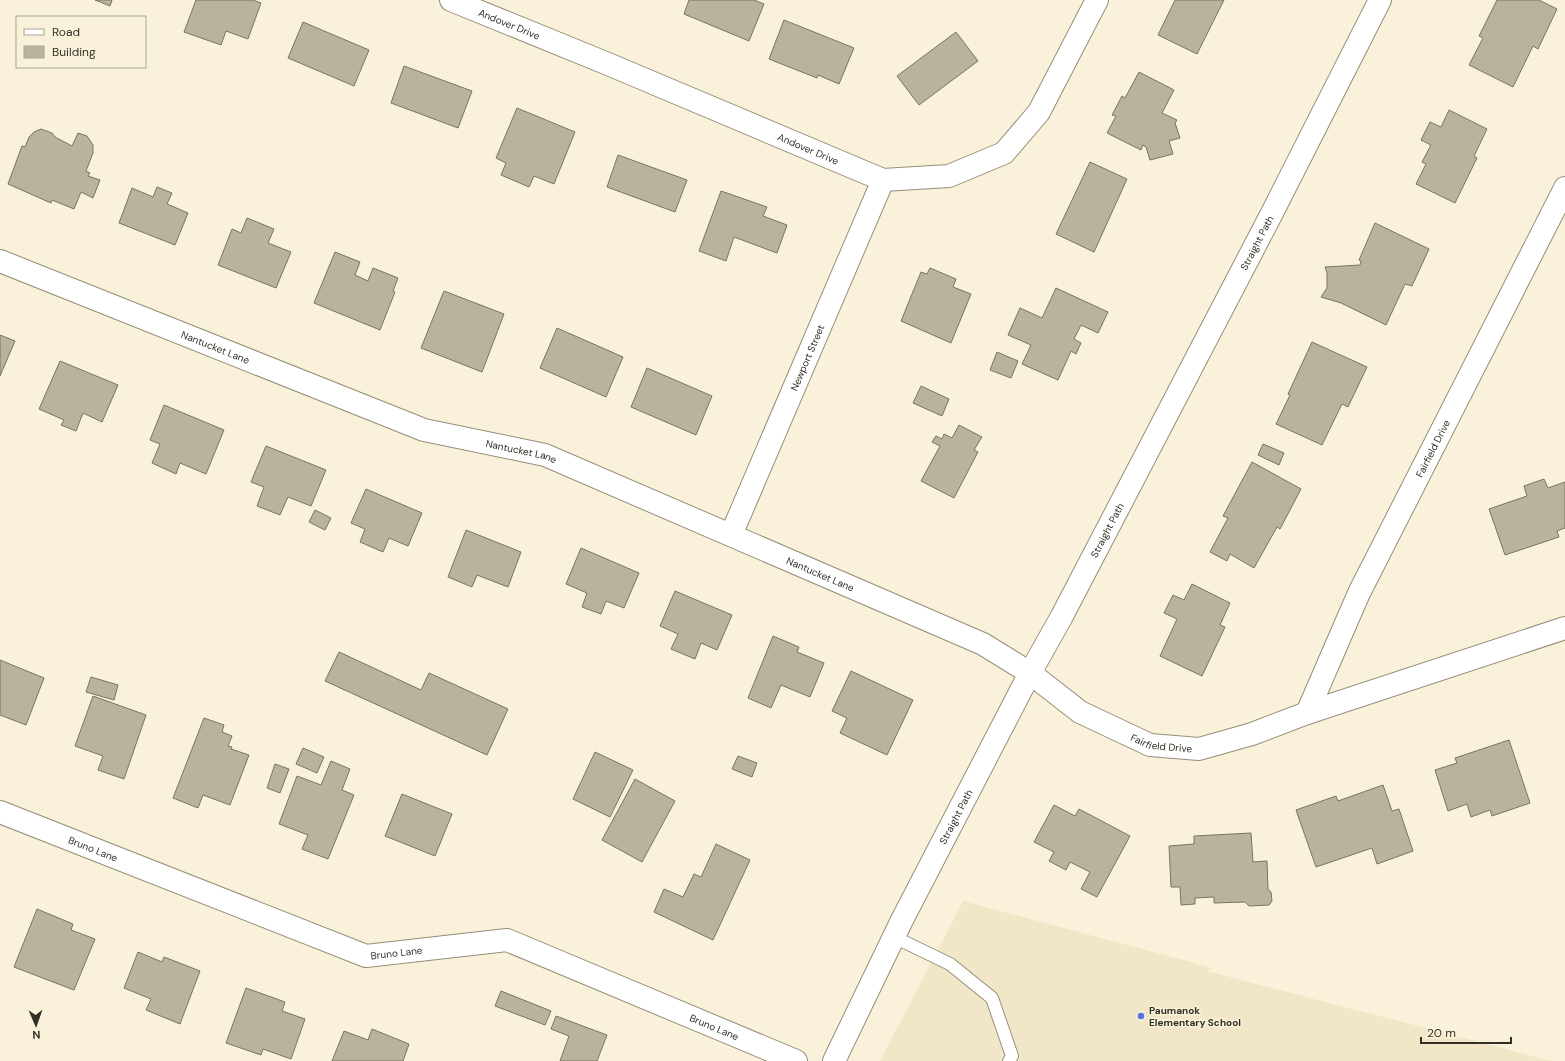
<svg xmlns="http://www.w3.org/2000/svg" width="1565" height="1061" font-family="'DM Sans',sans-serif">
  <rect width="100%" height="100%" fill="#f9f1d9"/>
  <path fill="#f1e7c8" d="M963,901L1213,968L1207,971L1552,1061H880Z"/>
  <g fill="#bab39c" stroke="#7a735e">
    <path d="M95,0H112L110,6Z"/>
    <path d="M196,0H253L261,3L248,39L226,31L221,45L184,32Z"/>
    <path d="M689,0H754L764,4L749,41L684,14Z"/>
    <path d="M1175,0H1224L1197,54L1158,35Z"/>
    <path d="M1497,0H1539L1557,9L1538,49L1533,46L1513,87L1469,65L1483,38L1479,36Z"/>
    <path d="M784,20L854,48L839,84L818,75L817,78L769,59Z"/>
    <path d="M303,22L369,50L354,86L288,58Z"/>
    <path d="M956,32L978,61L919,105L897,76Z"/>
    <path d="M404,66L472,91L458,128L391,103Z"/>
    <path d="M1139,72L1174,90L1162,113L1177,120L1175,123L1180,138L1169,141L1173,154L1150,160L1146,147L1143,145L1141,150L1107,133L1116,116L1112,115L1122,96L1125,98Z"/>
    <path d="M517,108L575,132L554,184L534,176L529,187L501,175L506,163L496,158Z"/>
    <path d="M1449,110L1487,129L1474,156L1477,158L1455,203L1416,184L1426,164L1422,162L1431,145L1421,140L1430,122L1441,127Z"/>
    <path d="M41,129L52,133L55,137L72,146L78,133L87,136L93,145V153L86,171L90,173L88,176L100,180L93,198L81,192L74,209L52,200L51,203L8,184L22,146L25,147L29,137L34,132Z"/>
    <path d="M618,155L687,180L675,212L607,187Z"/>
    <path d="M1090,162L1127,179L1094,252L1056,234Z"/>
    <path d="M157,187L172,193L167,204L188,213L175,245L119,223L132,188L153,197Z"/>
    <path d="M721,191L767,207L763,216L787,225L777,253L734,237L726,261L699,251Z"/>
    <path d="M247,218L274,229L268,243L291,252L276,288L218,265L232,229L241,233Z"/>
    <path d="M1375,223L1429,249L1412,286L1405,284L1386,325L1341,303L1321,297L1327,288V273L1325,267L1360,265L1361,261L1359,260Z"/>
    <path d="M335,252L360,262L355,275L368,281L373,268L398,278L393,291L395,292L380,330L314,303Z"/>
    <path d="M930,268L956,279L953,287L971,294L951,343L901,321L921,272L927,274Z"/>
    <path d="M1056,288L1108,312L1098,333L1081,325L1074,339L1081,343L1076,354L1071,351L1058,380L1022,364L1031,345L1008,335L1020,308L1042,318Z"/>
    <path d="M444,291L504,314L482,372L421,348Z"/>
    <path d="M557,328L623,357L606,397L540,368Z"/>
    <path d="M0,335L15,341L0,376Z"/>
    <path d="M1312,342L1367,367L1348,407L1342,404L1322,445L1276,424L1290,395L1288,394Z"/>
    <path d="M997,352L1018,361L1011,378L990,370Z"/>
    <path d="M60,361L118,385L102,422L83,413L76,431L61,425L64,420L39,409Z"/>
    <path d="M647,368L712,396L696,435L631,407Z"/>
    <path d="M921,386L949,399L942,416L913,403Z"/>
    <path d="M164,405L224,430L206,474L180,463L176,474L152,463L160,444L150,440Z"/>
    <path d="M959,425L982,437L974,450L978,452L954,498L921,481L940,446L932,442L936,436L942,439L944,434L952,438Z"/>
    <path d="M1263,444L1284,453L1279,465L1258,455Z"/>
    <path d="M266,446L326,470L311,506L288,497L280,515L257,506L264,487L251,482Z"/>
    <path d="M1252,462L1301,489L1280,529L1277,527L1254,568L1230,554L1227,561L1210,552L1228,518L1223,516Z"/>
    <path d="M1544,479L1548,488L1565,482V528L1557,531L1559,537L1505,555L1489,509L1527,496L1524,486Z"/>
    <path d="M366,489L422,513L408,546L389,538L383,552L360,542L365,529L351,523Z"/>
    <path d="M315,510L331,518L325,530L309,522Z"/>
    <path d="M466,530L521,552L508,587L477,575L472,587L448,577Z"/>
    <path d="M581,548L639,573L624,608L606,601L601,614L582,607L587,593L566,584Z"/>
    <path d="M1192,584L1230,603L1220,625L1225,627L1202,676L1160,656L1177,619L1164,613L1173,595L1184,600Z"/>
    <path d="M675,591L732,615L717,650L701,643L695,659L671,649L678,634L660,626Z"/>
    <path d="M773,636L799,647L797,652L824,663L810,697L781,685L771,708L748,698Z"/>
    <path d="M339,652L421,690L429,673L508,709L487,755L325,681Z"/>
    <path d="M0,660L44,678L26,725L0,715Z"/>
    <path d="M851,671L913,700L887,755L840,733L847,718L832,711Z"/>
    <path d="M91,677L118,685L114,700L86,692Z"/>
    <path d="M93,696L146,715L124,779L98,770L103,756L75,746Z"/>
    <path d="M204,718L224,725L222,732L232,736L228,746L232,747L231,749L249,755L230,805L203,795L198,808L173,798Z"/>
    <path d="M1509,740L1530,803L1492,816L1490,810L1471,817L1467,804L1448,811L1435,770L1457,763L1455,758Z"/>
    <path d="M303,748L324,757L317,773L296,764Z"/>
    <path d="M595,752L633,770L610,817L573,799Z"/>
    <path d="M738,756L757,763L752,777L732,769Z"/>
    <path d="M331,761L350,769L342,790L354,795L328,859L302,849L308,835L279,824L297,776L321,785Z"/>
    <path d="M275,764L289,769L280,793L267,788Z"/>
    <path d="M635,779L675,801L642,862L602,840Z"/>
    <path d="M1383,785L1392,811L1399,809L1413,851L1377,864L1372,848L1316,867L1296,810L1336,796L1338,801Z"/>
    <path d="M402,794L452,814L435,856L385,836Z"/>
    <path d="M1054,805L1075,816L1079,809L1130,836L1097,897L1081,889L1090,872L1070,862L1066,870L1049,861L1054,852L1034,842Z"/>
    <path d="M1251,833L1253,862L1267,861L1268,889L1271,892L1272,901L1269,905L1249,906L1245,902L1214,903V897L1195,898V904L1181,905L1180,887H1171L1169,846L1194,844V836Z"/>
    <path d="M716,844L750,860L713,940L654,912L664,889L683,897L694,874L701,877Z"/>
    <path d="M37,909L73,924L71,930L95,939L74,990L14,967Z"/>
    <path d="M138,952L162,962L164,957L200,971L180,1024L146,1010L151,999L124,988Z"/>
    <path d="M246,988L285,1002L282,1011L305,1019L291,1059L263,1049L261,1055L226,1043Z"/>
    <path d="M501,991L551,1011L545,1025L495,1006Z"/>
    <path d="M556,1016L607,1035L597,1061H560L569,1036L551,1029Z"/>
    <path d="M372,1029L409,1044L403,1061H332L344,1031L368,1040Z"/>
  </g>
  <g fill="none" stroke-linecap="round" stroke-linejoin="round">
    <g stroke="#968e79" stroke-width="14">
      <path id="service" d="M894,937L950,964L992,998L1012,1056L1009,1061"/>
    </g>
    <g stroke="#968e79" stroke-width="24">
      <g id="minor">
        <path id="s1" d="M451,0L608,64L883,180L949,176L1004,153L1039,112L1097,0"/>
        <path id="s2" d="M0,261L424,430L545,455L983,644L1030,673L1080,712L1150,745L1199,749L1252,734L1307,713L1565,628"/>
        <path id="s3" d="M731,535L883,180"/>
        <path id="s4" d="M1307,713L1359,593L1565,188"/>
        <path id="s5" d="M0,812L366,956L507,940L796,1061"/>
      </g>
    </g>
    <g stroke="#968e79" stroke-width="24">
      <g id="secondary">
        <path id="s6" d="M834,1061L902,920L1030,673L1062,616L1272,213L1380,0"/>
      </g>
    </g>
    <use href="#service" stroke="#fff" stroke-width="12"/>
    <use href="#minor" stroke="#fff" stroke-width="22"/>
    <use href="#secondary" stroke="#fff" stroke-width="22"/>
  </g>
  <circle fill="#5a6fe5" stroke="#f9f1d9" stroke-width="1.5" cx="1141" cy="1016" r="4"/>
  <g text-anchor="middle" stroke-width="3" stroke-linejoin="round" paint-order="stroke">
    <g font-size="10" fill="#322f26" stroke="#f9f1d9">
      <text dy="4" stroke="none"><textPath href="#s1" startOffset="63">Andover Drive</textPath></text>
      <text dy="4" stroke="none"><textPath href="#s1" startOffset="387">Andover Drive</textPath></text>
      <text dy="4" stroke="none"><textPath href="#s6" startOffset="921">Straight Path</textPath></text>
      <text dy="4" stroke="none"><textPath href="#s2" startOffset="232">Nantucket Lane</textPath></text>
      <text dy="4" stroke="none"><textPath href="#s3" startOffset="193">Newport Street</textPath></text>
      <text dy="4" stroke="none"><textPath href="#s4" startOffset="293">Fairfield Drive</textPath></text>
      <text dy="4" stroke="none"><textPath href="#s2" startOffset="556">Nantucket Lane</textPath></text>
      <text dy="4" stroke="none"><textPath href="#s6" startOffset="597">Straight Path</textPath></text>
      <text dy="4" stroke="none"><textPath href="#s2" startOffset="880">Nantucket Lane</textPath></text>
      <text dy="4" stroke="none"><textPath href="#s2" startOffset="1264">Fairfield Drive</textPath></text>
      <text dy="4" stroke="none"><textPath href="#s6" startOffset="273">Straight Path</textPath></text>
      <text dy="4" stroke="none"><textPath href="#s5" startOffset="100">Bruno Lane</textPath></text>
      <text dy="4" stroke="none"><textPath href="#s5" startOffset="424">Bruno Lane</textPath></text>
      <text dy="4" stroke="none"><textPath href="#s5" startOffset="760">Bruno Lane</textPath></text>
    </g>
    <g font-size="10" font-weight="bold" fill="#322f26" stroke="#f9f1d9" text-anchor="start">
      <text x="1149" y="1014">Paumanok<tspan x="1149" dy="12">Elementary School</tspan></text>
    </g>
  </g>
  <rect x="16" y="16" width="130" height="52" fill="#f9f1d9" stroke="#a9a391"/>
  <rect x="24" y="29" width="20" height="6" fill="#ffffff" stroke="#a9a391"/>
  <text x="52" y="36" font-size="12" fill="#322f26">Road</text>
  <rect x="24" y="46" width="20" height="12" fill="#bab39c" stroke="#a9a391"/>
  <text x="52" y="56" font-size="12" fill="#322f26">Building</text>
  <g transform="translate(36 1025) rotate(178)" stroke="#f9f1d9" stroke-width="3" paint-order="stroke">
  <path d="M0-3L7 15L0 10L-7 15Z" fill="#322f26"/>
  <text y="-6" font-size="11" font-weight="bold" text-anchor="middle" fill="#322f26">N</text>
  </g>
  <path d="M1421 1037v6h90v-6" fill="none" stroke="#322f26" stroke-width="2"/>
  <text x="1427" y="1037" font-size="12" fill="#322f26" stroke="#f9f1d9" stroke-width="3" paint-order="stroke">20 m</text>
</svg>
